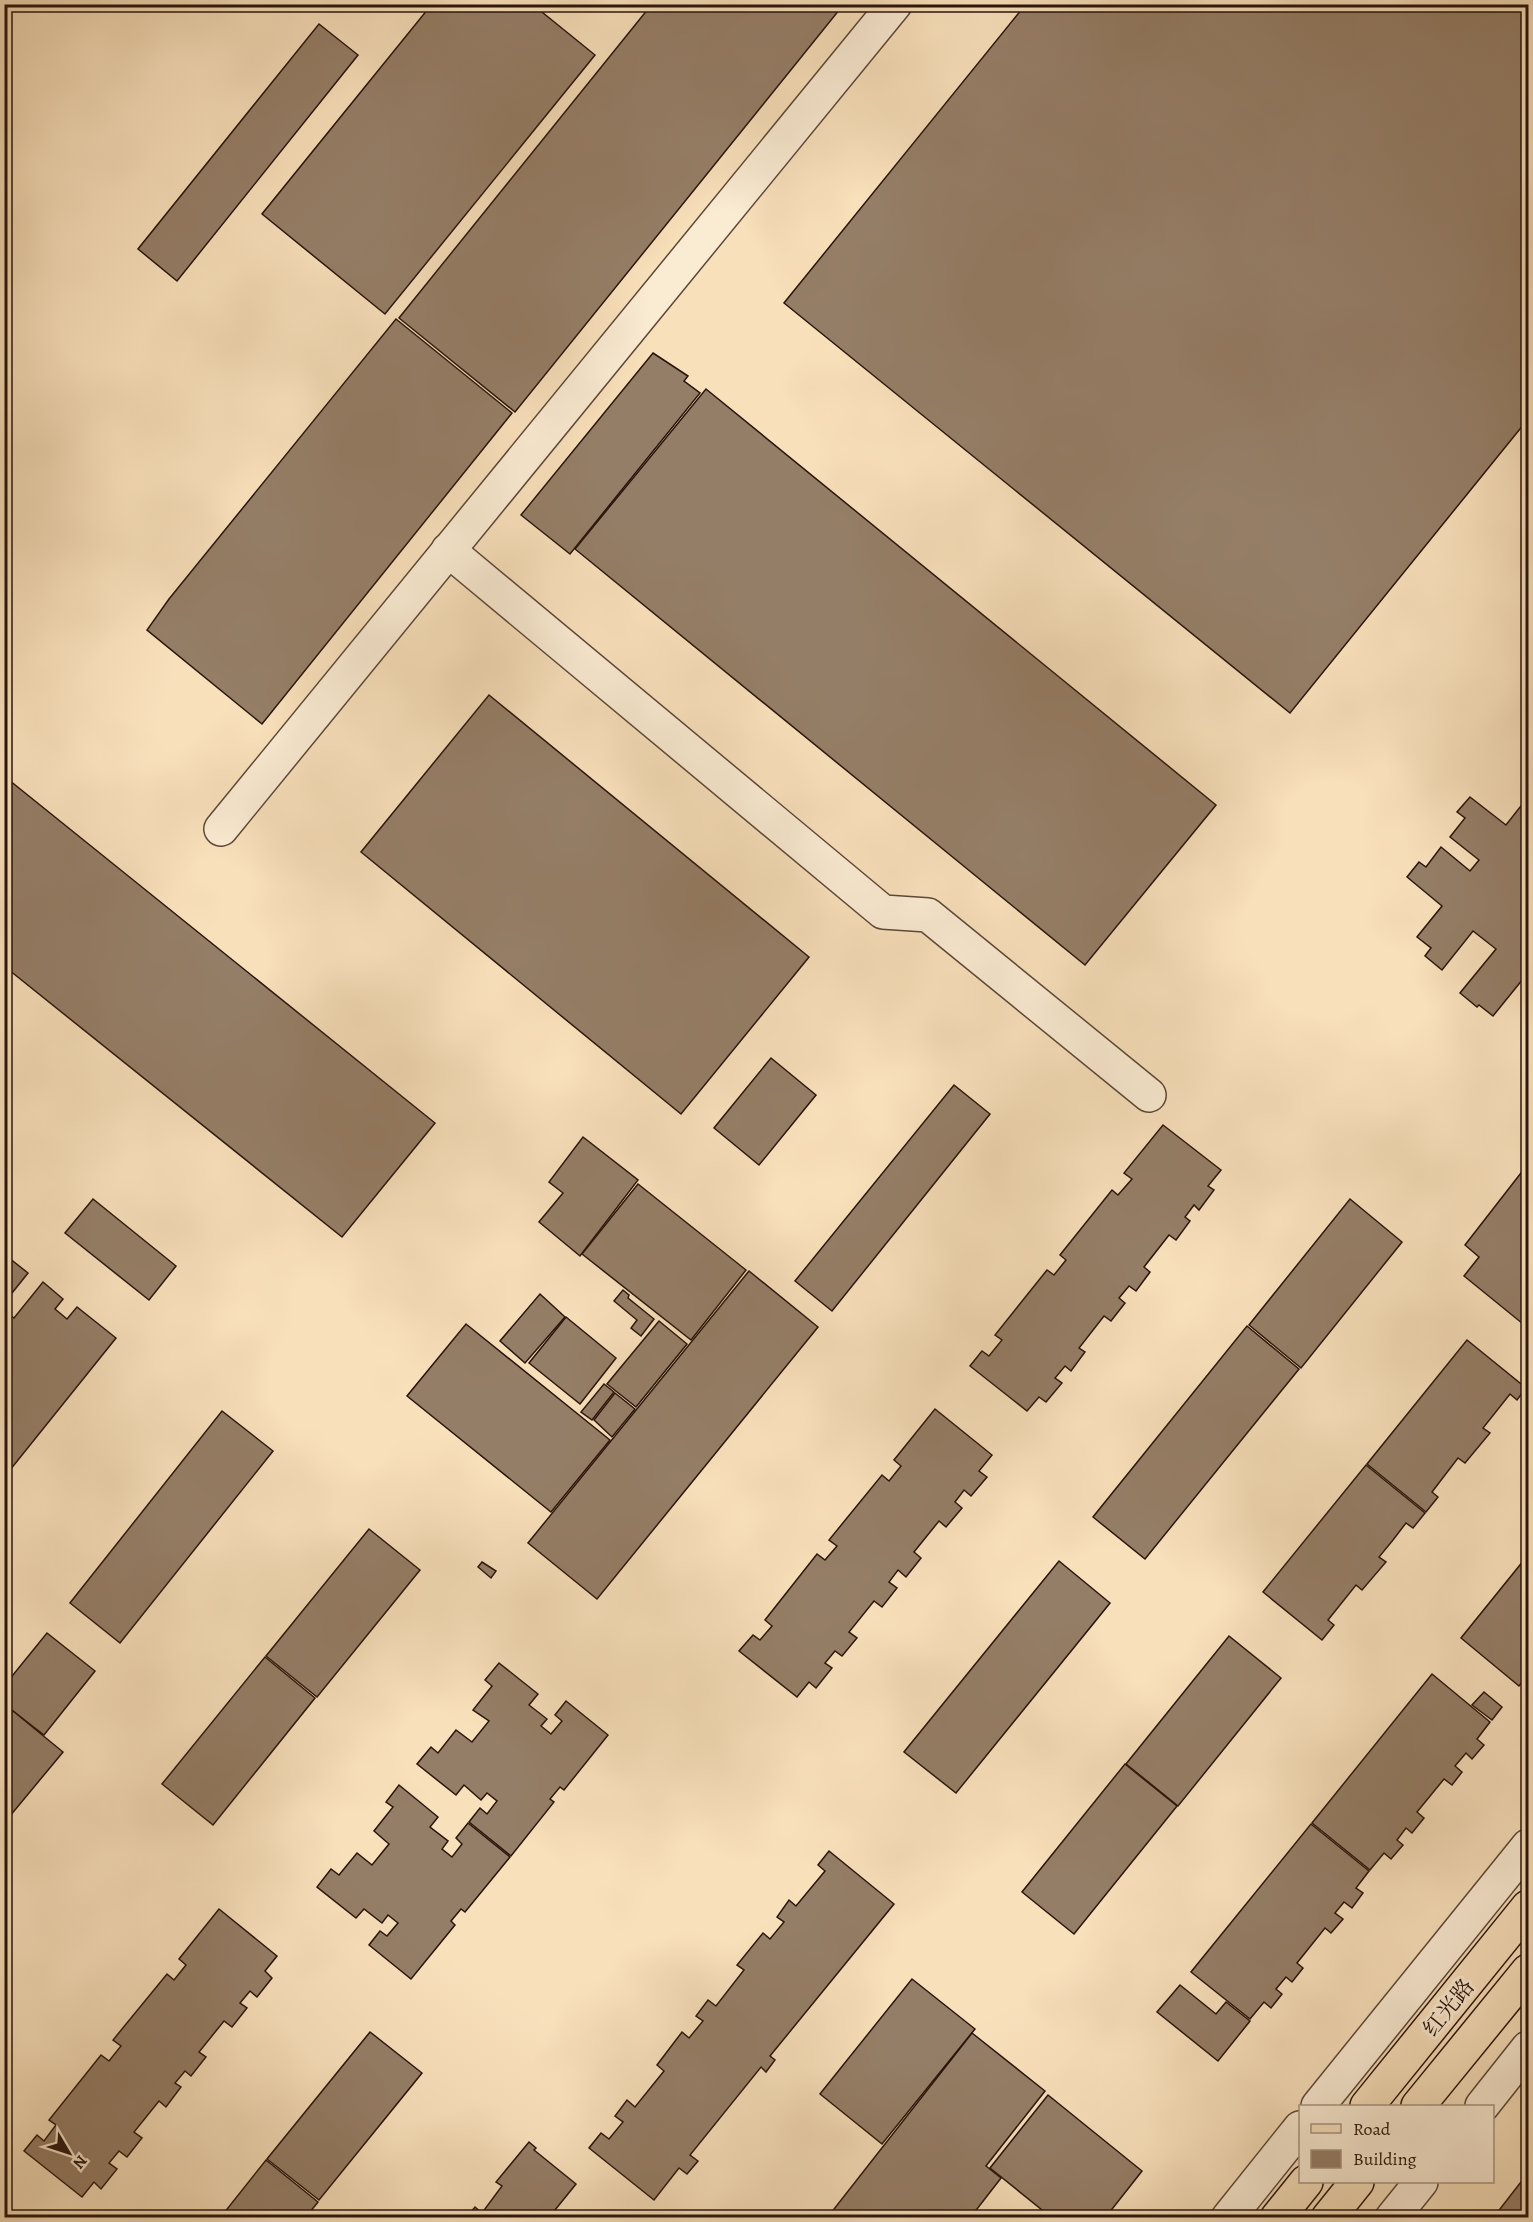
<svg xmlns="http://www.w3.org/2000/svg" width="1533" height="2222" font-family="Alegreya,'Noto Serif SC',serif">
  <rect width="100%" height="100%" fill="#f8e0bb"/>
  <filter id="stains"><feTurbulence type="fractalNoise" baseFrequency=".00333" numOctaves="4"/><feColorMatrix values="0 0 0 0 .2 0 0 0 0 .09 0 0 0 0 .02 0 0 0 .5 -.17"/></filter>
  <radialGradient id="worn" r=".72"><stop offset=".6" stop-color="#630" stop-opacity="0"/><stop offset="1" stop-color="#630" stop-opacity=".3"/></radialGradient>
  <g fill="#957e67" stroke="#29140b" stroke-width="1.5">
    <path d="M432,4H532L595,55L385,314L262,214Z"/>
    <path d="M652,4H844L515,412L399,318Z"/>
    <path d="M1026,4H1528V419L1290,713L784,303Z"/>
    <path d="M319,24L358,55L177,281L138,249Z"/>
    <path d="M396,319L512,413L262,724L147,630L169,599Z"/>
    <path d="M653,353L688,376L684,381L700,393L570,554L521,515Z"/>
    <path d="M706,389L1216,805L1085,965L575,549Z"/>
    <path d="M489,695L809,957L681,1114L361,852Z"/>
    <path d="M4,776L435,1123L342,1237L4,966Z"/>
    <path d="M1470,797L1506,825L1528,797V976L1527,974L1493,1016L1479,1005L1477,1007L1460,993L1496,949L1473,931L1442,970L1425,956L1431,948L1417,937L1442,906L1407,877L1419,862L1426,867L1441,847L1470,871L1479,860L1450,837L1465,818L1457,812Z"/>
    <path d="M771,1058L816,1095L759,1165L714,1128Z"/>
    <path d="M954,1085L990,1114L832,1311L795,1281Z"/>
    <path d="M1163,1125L1221,1170L1208,1186L1214,1190L1199,1210L1194,1205L1185,1217L1190,1221L1176,1240L1169,1235L1144,1267L1150,1272L1136,1291L1129,1286L1119,1298L1125,1303L1111,1321L1104,1316L1079,1348L1085,1352L1071,1371L1065,1366L1055,1378L1062,1383L1046,1402L1039,1397L1027,1411L970,1366L982,1351L989,1356L1002,1340L995,1335L1047,1270L1054,1275L1066,1260L1060,1255L1112,1190L1118,1195L1132,1179L1124,1173Z"/>
    <path d="M583,1137L638,1180L580,1256L539,1222L563,1193L549,1182Z"/>
    <path d="M1528,1164V1328L1464,1276L1479,1257L1465,1245Z"/>
    <path d="M638,1184L746,1270L691,1340L582,1254Z"/>
    <path d="M93,1199L176,1266L149,1300L65,1233Z"/>
    <path d="M1350,1199L1402,1242L1301,1368L1249,1325Z"/>
    <path d="M4,1254L28,1273L4,1303Z"/>
    <path d="M749,1271L818,1327L597,1599L528,1543Z"/>
    <path d="M43,1282L63,1299L55,1309L67,1319L77,1307L116,1338L10,1470L4,1466V1311L14,1318Z"/>
    <path d="M623,1290L629,1295L628,1298L654,1319L641,1336L631,1328L637,1320L614,1301Z"/>
    <path d="M540,1294L565,1317L525,1363L500,1341Z"/>
    <path d="M566,1317L616,1358L580,1404L529,1363Z"/>
    <path d="M659,1321L687,1344L636,1407L607,1384Z"/>
    <path d="M466,1324L610,1440L551,1512L407,1396Z"/>
    <path d="M1247,1326L1299,1369L1145,1559L1093,1517Z"/>
    <path d="M1467,1340L1526,1388L1517,1400L1510,1394L1483,1428L1490,1433L1465,1463L1458,1458L1432,1492L1438,1497L1426,1512L1367,1464Z"/>
    <path d="M604,1384L614,1392L592,1420L581,1412Z"/>
    <path d="M615,1393L635,1409L612,1437L594,1420Z"/>
    <path d="M935,1409L992,1455L979,1471L987,1477L971,1496L964,1490L955,1502L962,1508L946,1527L939,1521L914,1552L921,1558L906,1577L898,1570L889,1582L897,1588L882,1607L874,1601L849,1632L857,1638L842,1656L835,1651L825,1663L832,1668L816,1688L809,1682L797,1697L739,1651L753,1635L760,1640L772,1626L765,1620L817,1554L825,1560L837,1546L829,1540L882,1475L889,1481L901,1466L894,1460Z"/>
    <path d="M222,1411L273,1451L120,1643L70,1603Z"/>
    <path d="M1366,1465L1425,1513L1413,1528L1406,1523L1393,1540L1379,1557L1386,1562L1362,1590L1356,1585L1328,1620L1334,1625L1322,1640L1263,1592Z"/>
    <path d="M369,1529L420,1570L317,1697L266,1656Z"/>
    <path d="M1528,1555V1675L1519,1686L1461,1638Z"/>
    <path d="M1059,1561L1110,1603L956,1793L904,1752Z"/>
    <path d="M482,1562L496,1571L491,1578L478,1567Z"/>
    <path d="M47,1633L95,1671L44,1735L4,1704V1686Z"/>
    <path d="M1229,1636L1281,1678L1178,1806L1126,1764Z"/>
    <path d="M265,1657L315,1698L213,1825L162,1784Z"/>
    <path d="M499,1663L538,1694L529,1705L547,1719L541,1726L551,1734L562,1721L555,1715L566,1701L608,1735L564,1790L560,1787L550,1799L554,1802L511,1856L469,1822L480,1808L487,1814L497,1801L487,1793L481,1800L464,1785L456,1795L417,1764L431,1747L438,1753L456,1730L472,1742L489,1721L473,1710L492,1686L485,1680Z"/>
    <path d="M1432,1674L1490,1722L1477,1739L1484,1745L1472,1759L1466,1753L1455,1766L1462,1772L1452,1785L1444,1779L1417,1812L1424,1818L1412,1833L1406,1828L1397,1840L1403,1845L1391,1859L1384,1853L1370,1870L1312,1823Z"/>
    <path d="M1484,1692L1502,1707L1492,1720L1472,1705Z"/>
    <path d="M13,1711L63,1752L10,1816L4,1811V1722Z"/>
    <path d="M1125,1764L1177,1806L1074,1934L1022,1892Z"/>
    <path d="M399,1785L438,1817L430,1827L448,1841L442,1849L452,1857L462,1844L456,1838L468,1823L510,1857L465,1912L461,1909L451,1921L455,1925L411,1979L369,1945L380,1931L387,1936L398,1923L388,1915L382,1923L364,1909L356,1918L317,1887L331,1869L339,1875L357,1853L372,1865L389,1844L374,1831L393,1807L386,1802Z"/>
    <path d="M1311,1824L1369,1871L1356,1888L1363,1893L1352,1908L1344,1902L1335,1913L1343,1919L1331,1933L1325,1928L1297,1963L1303,1968L1292,1982L1286,1977L1276,1989L1282,1994L1271,2008L1264,2002L1250,2019L1191,1972Z"/>
    <path d="M829,1851L894,1904L770,2056L775,2060L766,2072L761,2067L690,2155L698,2161L687,2174L679,2168L654,2200L589,2148L601,2133L609,2139L623,2122L615,2116L627,2100L635,2107L664,2071L657,2065L682,2032L689,2038L703,2021L696,2016L708,2000L716,2006L744,1970L737,1965L763,1933L770,1939L784,1922L777,1917L789,1900L796,1906L825,1871L818,1865Z"/>
    <path d="M219,1909L277,1956L265,1971L272,1978L257,1997L250,1991L240,2003L247,2008L232,2027L224,2021L199,2052L206,2057L191,2076L185,2071L175,2083L181,2087L166,2107L159,2101L134,2132L142,2138L127,2157L119,2151L109,2163L117,2169L101,2189L94,2182L82,2197L24,2151L37,2135L44,2141L56,2125L49,2120L101,2055L109,2061L121,2046L113,2040L167,1974L174,1980L186,1965L179,1959Z"/>
    <path d="M912,1979L975,2029L882,2144L820,2094Z"/>
    <path d="M1180,1985L1216,2014L1226,2002L1250,2021L1218,2061L1157,2012Z"/>
    <path d="M370,2032L422,2073L319,2200L267,2159Z"/>
    <path d="M972,2033L1045,2091L986,2166L1001,2178L970,2218H827Z"/>
    <path d="M1048,2095L1142,2171L1105,2218H1052L990,2168Z"/>
    <path d="M529,2142L536,2148L534,2150L576,2184L555,2210L561,2215L559,2218H466L475,2207L482,2213L502,2186L496,2182Z"/>
    <path d="M266,2160L318,2202L305,2218H220Z"/>
    <path d="M1528,2173V2218H1493Z"/>
  </g>
  <g fill="none" stroke-linecap="round" stroke-linejoin="round">
    <g stroke="#5d4737" stroke-width="36">
      <g id="minor">
        <path d="M448,550L883,912L928,915L1149,1095"/>
        <path d="M221,829L895,4"/>
        <path d="M1318,2106L1528,1846"/>
        <path d="M1482,2106L1528,2048"/>
        <path d="M1228,2218L1300,2128"/>
        <path d="M1392,2218L1421,2182"/>
      </g>
    </g>
    <g stroke="#29140b" stroke-width="36">
      <g id="major">
        <path d="M1367,2106L1528,1907"/>
        <path d="M1418,2106L1528,1971"/>
        <path d="M1277,2218L1306,2182"/>
        <path d="M1328,2218L1357,2182"/>
      </g>
    </g>
    <use href="#minor" stroke="#faebd3" stroke-width="33"/>
    <use href="#major" stroke="#f8e0bb" stroke-width="33"/>
  </g>
  <g text-anchor="middle" stroke-width="6" stroke-linejoin="round" paint-order="stroke">
    <g font-size="22" fill="#29140b" stroke="#faebd3">
      <text transform="translate(1448 2007) rotate(-51)" y="8">红光路</text>
    </g>
  </g>
  <rect width="1533" height="2222" fill="none" stroke="#f8e0bb" stroke-width="24"/>
  <rect x="6" y="6" width="1521" height="2210" fill="none" stroke="#29140b" stroke-width="3"/>
  <rect x="12" y="12" width="1509" height="2198" fill="none" stroke="#29140b" stroke-width="1.5"/>
  <rect x="1299" y="2105" width="195" height="78" fill="#faebd3" stroke="#a69583" stroke-width="1.5"/>
  <rect x="1311" y="2124" width="30" height="9" fill="#f8e0bb" stroke="#a69583" stroke-width="1.5"/>
  <text x="1353" y="2135" font-size="18" fill="#29140b">Road</text>
  <rect x="1311" y="2150" width="30" height="18" fill="#957e67" stroke="#a69583" stroke-width="1.5"/>
  <text x="1353" y="2165" font-size="18" fill="#29140b">Building</text>
  <g transform="translate(69 2153) rotate(129)" stroke="#faebd3" stroke-width="4.5" paint-order="stroke">
  <path d="M0-4.5L10 22L0 15L-10 22Z" fill="#29140b"/>
  <text y="-9" font-size="16" font-weight="bold" text-anchor="middle" fill="#29140b">N</text>
  </g>
  <rect width="100%" height="100%" filter="url(#stains)"/>
  <rect width="100%" height="100%" fill="url(#worn)"/>
</svg>
